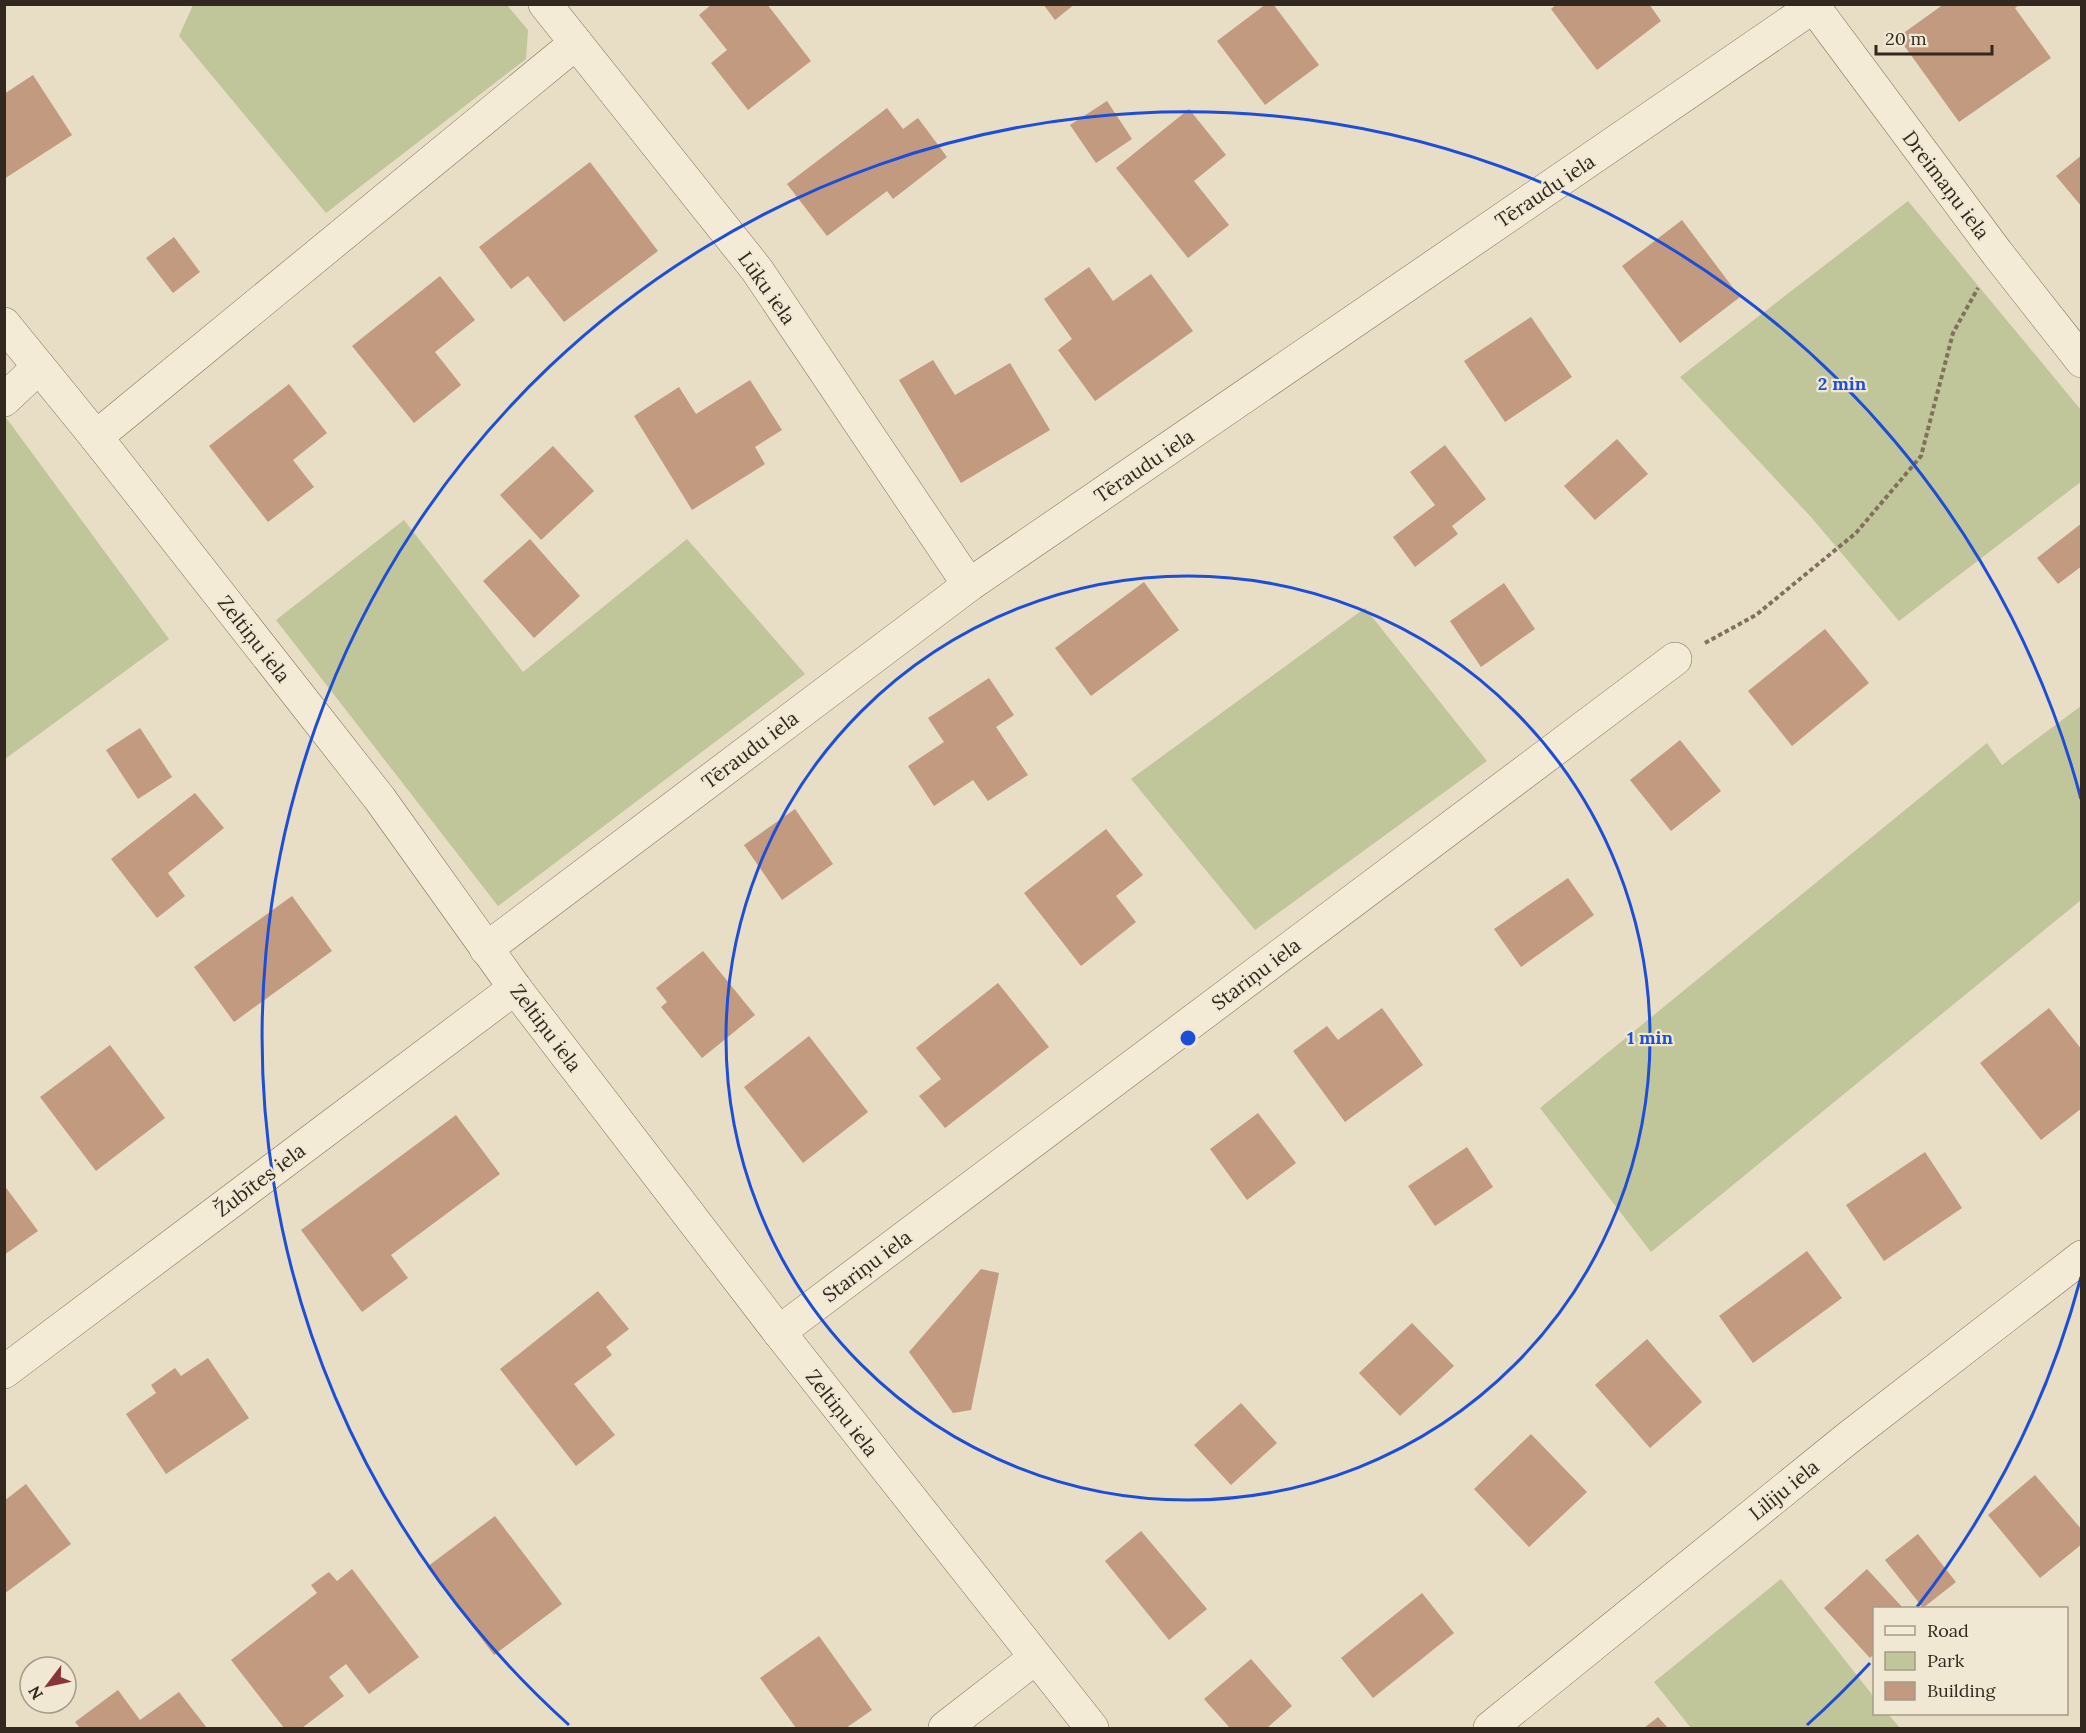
<svg xmlns="http://www.w3.org/2000/svg" width="2086" height="1733" font-family="Lora,serif">
  <rect width="100%" height="100%" fill="#e8ddc5"/>
  <g fill="#c1c59a">
    <path d="M193,5H507L528,30L526,59L326,213L179,36Z"/>
    <path d="M1908,201L2081,410L2082,481L1899,621L1811,517L1680,377Z"/>
    <path d="M4,415L169,639L5,759H4Z"/>
    <path d="M404,520L523,672L687,539L805,674L498,906L276,620Z"/>
    <path d="M1365,608L1487,761L1255,930L1131,779Z"/>
    <path d="M2081,706V900L1651,1252L1540,1108L1987,743L2002,765Z"/>
    <path d="M1781,1579L1874,1697V1714H1888L1900,1728H1691L1654,1682Z"/>
  </g>
  <g fill="#c29a7f">
    <path d="M712,4H767L811,61L748,110L711,63L727,50L699,15Z"/>
    <path d="M1043,4H1075L1055,20Z"/>
    <path d="M1266,4H1273L1319,65L1265,105L1217,41Z"/>
    <path d="M1557,4H1649L1661,21L1597,70L1551,9Z"/>
    <path d="M1944,4H2020L2015,8L2051,58L1959,122L1898,37Z"/>
    <path d="M33,75L72,135L4,179V94Z"/>
    <path d="M1107,101L1132,139L1096,163L1070,125Z"/>
    <path d="M887,108L903,129L918,118L947,157L893,199L887,191L827,236L787,184Z"/>
    <path d="M1189,109L1226,155L1194,181L1229,225L1188,258L1116,168Z"/>
    <path d="M2082,155V207L2056,176Z"/>
    <path d="M590,162L658,251L564,322L528,276L511,289L479,247Z"/>
    <path d="M1682,220L1740,297L1680,343L1622,266Z"/>
    <path d="M174,237L200,272L173,293L146,258Z"/>
    <path d="M1089,267L1113,301L1151,274L1193,331L1095,401L1058,350L1072,339L1044,299Z"/>
    <path d="M440,276L475,320L435,352L461,385L414,423L352,346Z"/>
    <path d="M1531,317L1572,377L1505,422L1464,361Z"/>
    <path d="M933,360L955,395L1010,363L1050,430L961,483L899,380Z"/>
    <path d="M750,380L782,430L755,447L765,464L692,510L634,416L679,387L696,414Z"/>
    <path d="M289,384L327,433L293,460L314,487L268,522L209,446Z"/>
    <path d="M1617,439L1648,474L1595,520L1564,486Z"/>
    <path d="M1445,445L1486,499L1452,526L1458,534L1415,567L1393,537L1435,505L1410,472Z"/>
    <path d="M553,446L594,491L541,540L500,495Z"/>
    <path d="M2082,523V566L2058,584L2037,558Z"/>
    <path d="M530,539L580,596L534,638L483,581Z"/>
    <path d="M1144,582L1179,630L1091,696L1055,648Z"/>
    <path d="M1504,583L1535,629L1481,667L1450,621Z"/>
    <path d="M1825,629L1869,683L1792,746L1748,691Z"/>
    <path d="M989,678L1014,715L996,727L1028,775L988,801L973,780L934,806L908,766L944,742L928,718Z"/>
    <path d="M140,728L172,777L138,799L106,750Z"/>
    <path d="M1680,740L1721,791L1671,831L1630,780Z"/>
    <path d="M195,793L224,828L168,873L185,896L157,918L111,859Z"/>
    <path d="M795,809L833,864L782,900L744,845Z"/>
    <path d="M1106,829L1143,875L1116,896L1136,922L1081,966L1024,893Z"/>
    <path d="M1568,878L1594,915L1521,967L1494,929Z"/>
    <path d="M292,896L332,951L234,1022L194,967Z"/>
    <path d="M703,951L755,1015L702,1058L661,1007L667,1002L656,988Z"/>
    <path d="M998,983L1049,1047L945,1128L919,1096L941,1079L916,1048Z"/>
    <path d="M1382,1008L1423,1065L1345,1122L1293,1051L1327,1026L1338,1040Z"/>
    <path d="M2049,1008L2082,1050V1108L2041,1140L1980,1063Z"/>
    <path d="M809,1036L868,1112L803,1163L744,1087Z"/>
    <path d="M110,1045L165,1118L96,1171L40,1097Z"/>
    <path d="M1258,1113L1296,1163L1247,1200L1210,1149Z"/>
    <path d="M456,1115L500,1174L391,1255L408,1278L362,1312L301,1230Z"/>
    <path d="M1467,1147L1493,1187L1435,1226L1408,1186Z"/>
    <path d="M1925,1152L1962,1208L1884,1261L1846,1205Z"/>
    <path d="M4,1185L38,1231L4,1255Z"/>
    <path d="M1807,1251L1842,1298L1753,1363L1719,1316Z"/>
    <path d="M981,1269L999,1273L971,1410L953,1413L909,1352Z"/>
    <path d="M598,1291L629,1329L606,1347L612,1355L574,1384L615,1435L576,1466L500,1369Z"/>
    <path d="M1412,1323L1454,1366L1400,1416L1359,1373Z"/>
    <path d="M1647,1339L1702,1402L1650,1448L1595,1385Z"/>
    <path d="M208,1358L249,1418L166,1474L126,1414L156,1393L151,1385L175,1368L181,1376Z"/>
    <path d="M1241,1403L1277,1443L1231,1485L1194,1445Z"/>
    <path d="M1531,1434L1587,1492L1529,1547L1474,1489Z"/>
    <path d="M2035,1475L2082,1530V1544L2040,1578L1988,1515Z"/>
    <path d="M26,1484L71,1544L4,1594V1501Z"/>
    <path d="M495,1516L562,1604L494,1655L427,1567Z"/>
    <path d="M1141,1531L1207,1609L1169,1640L1105,1561Z"/>
    <path d="M1918,1534L1956,1582L1923,1608L1885,1560Z"/>
    <path d="M352,1569L419,1657L369,1694L346,1664L329,1677L344,1696L302,1728H284L231,1660L317,1593L311,1585L329,1572L337,1581Z"/>
    <path d="M1867,1569L1903,1608H1874V1654L1870,1658L1824,1608Z"/>
    <path d="M1422,1593L1454,1633L1373,1698L1341,1658Z"/>
    <path d="M819,1636L872,1710L846,1728H796L760,1678Z"/>
    <path d="M1251,1659L1292,1706L1267,1728H1230L1204,1699Z"/>
    <path d="M118,1690L140,1720L179,1692L207,1728H80L75,1722Z"/>
    <path d="M1658,1717L1668,1728H1644Z"/>
  </g>
  <g fill="none" stroke-linecap="round" stroke-linejoin="round">
    <g stroke="#81705d" stroke-width="34">
      <g id="minor">
        <path d="M545,4L757,270L969,585"/>
        <path d="M1814,7L1997,253L2082,361"/>
        <path d="M4,324L96,437L380,799L515,988L779,1332L1092,1728"/>
        <path d="M4,400L39,367"/>
        <path d="M96,437L576,43"/>
        <path d="M486,949L969,585L1817,4"/>
        <path d="M779,1332L1675,659"/>
        <path d="M4,1372L515,988"/>
        <path d="M945,1728L1035,1658"/>
        <path d="M1490,1728L1848,1438L2082,1257"/>
      </g>
    </g>
    <path stroke="#81705d" stroke-width="4" stroke-dasharray="4.5 3" stroke-linecap="butt" d="M1705,643L1756,615L1856,533L1921,456L1953,333L1978,288"/>
    <use href="#minor" stroke="#f4ebd7" stroke-width="33"/>
  </g>
  <g fill="none" stroke="#1d4ed8" stroke-width="3">
    <circle cx="1188" cy="1038" r="462"/>
    <path d="M2081 1277A925 925 0 0 1 1917 1607M1870 1663A925 925 0 0 1 1807 1725M569 1725A925 925 0 1 1 2081 799"/>
  </g>
  <g text-anchor="middle" stroke-width="4.5" stroke-linejoin="round" paint-order="stroke">
    <g font-size="20" fill="#33281f" stroke="#f1e8d3">
      <text transform="translate(1946 185) rotate(53)" y="7">Dreimaņu iela</text>
      <text transform="translate(1545 191) rotate(-34)" y="7">Tēraudu iela</text>
      <text transform="translate(767 288) rotate(55)" y="7">Lūku iela</text>
      <text transform="translate(1144 466) rotate(-34)" y="7">Tēraudu iela</text>
      <text transform="translate(254 639) rotate(52)" y="7">Zeltiņu iela</text>
      <text transform="translate(750 750) rotate(-37)" y="7">Tēraudu iela</text>
      <text transform="translate(1256 974) rotate(-37)" y="7">Stariņu iela</text>
      <text transform="translate(546 1028) rotate(53)" y="7">Zeltiņu iela</text>
      <text transform="translate(260 1180) rotate(-37)" y="7">Žubītes iela</text>
      <text transform="translate(867 1266) rotate(-37)" y="7">Stariņu iela</text>
      <text transform="translate(842 1413) rotate(52)" y="7">Zeltiņu iela</text>
      <text transform="translate(1784 1490) rotate(-39)" y="7">Liliju iela</text>
    </g>
  </g>
  <circle cx="1188" cy="1038" r="9" fill="#1d4ed8" stroke="#f1e8d3" stroke-width="3"/>
  <g font-size="18" text-anchor="middle" font-weight="bold" fill="#1d4ed8" stroke="#f1e8d3" stroke-width="4.5" stroke-linejoin="round" paint-order="stroke">
    <text x="1842" y="390">2 min</text>
    <text x="1650" y="1044">1 min</text>
  </g>
  <rect width="2086" height="1733" fill="none" stroke="#33281f" stroke-width="12"/>
  <rect x="1873" y="1607" width="195" height="108" fill="#f1e8d3" stroke="#a59b8b" stroke-width="1.5"/>
  <rect x="1885" y="1626" width="30" height="9" fill="#f4ebd7" stroke="#a59b8b" stroke-width="1.5"/>
  <text x="1927" y="1637" font-size="18" fill="#33281f">Road</text>
  <rect x="1885" y="1652" width="30" height="18" fill="#c1c59a" stroke="#a59b8b" stroke-width="1.5"/>
  <text x="1927" y="1667" font-size="18" fill="#33281f">Park</text>
  <rect x="1885" y="1682" width="30" height="18" fill="#c29a7f" stroke="#a59b8b" stroke-width="1.5"/>
  <text x="1927" y="1697" font-size="18" fill="#33281f">Building</text>
  <g transform="translate(48 1685) rotate(238)"><circle r="28" fill="#f1e8d3" stroke="#a59b8b" stroke-width="1.5"/>
  <path d="M0-4.5L10 22L0 15L-10 22Z" fill="#893436"/>
  <text y="-9" font-size="16" font-weight="bold" text-anchor="middle" fill="#33281f">N</text>
  </g>
  <path d="M1876 45v9h116v-9" fill="none" stroke="#33281f" stroke-width="3"/>
  <text x="1885" y="45" font-size="18" fill="#33281f" stroke="#f1e8d3" stroke-width="4.5" paint-order="stroke">20 m</text>
</svg>
